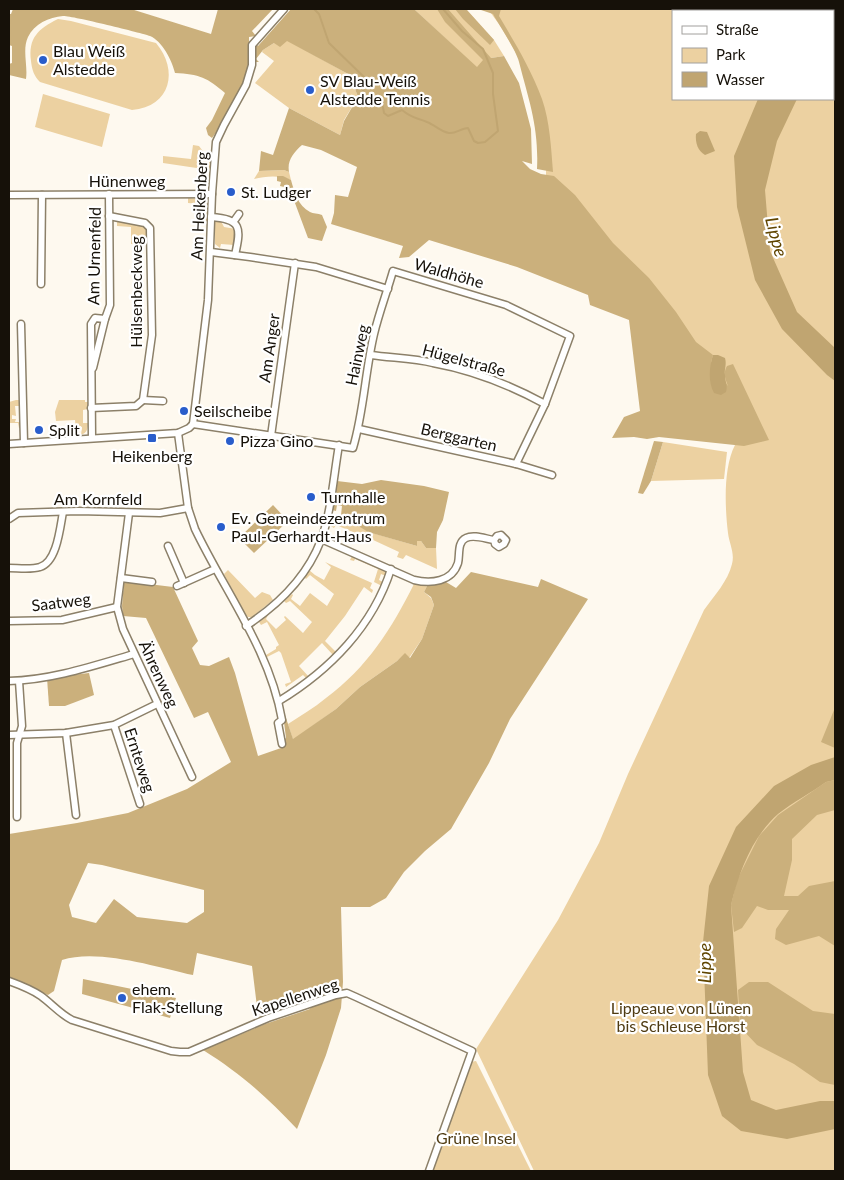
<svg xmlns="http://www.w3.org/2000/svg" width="844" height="1180" font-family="Lato,sans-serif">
  <rect width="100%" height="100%" fill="#fef9ef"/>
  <g fill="#ecd1a1" fill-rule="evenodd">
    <path d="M414,9H466L494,40L504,56L491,58L477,68Z"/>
    <path d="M488,9H835V1171H534L476,1049L558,920L599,843L628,774L704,610C714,596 728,581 732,564C735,553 729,543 728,533C725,508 723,468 735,445L660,362L546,178V163L535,86L501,27ZM673,11H833V99H673Z"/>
    <path d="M58,19L71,21L156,43C179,70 171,107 132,110L40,82C34,76 32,70 31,61C28,38 38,29 58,19Z"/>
    <path d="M287,40L350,75L358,97L344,120L340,135L289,108L255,83L274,61L262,52L263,50L274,43Z"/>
    <path d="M43,94L110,114L102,147L35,127Z"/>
    <path d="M193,145L199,146L211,162L210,170L163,163V156L191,159Z"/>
    <path d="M284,170L289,172L291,180C280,175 266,176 254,179L259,171Z"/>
    <path d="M188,198L204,199L207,201L208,221H200V204L188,203Z"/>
    <path d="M215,218L221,221L224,227L236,229L234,245L221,244L220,248L215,244Z"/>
    <path d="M117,221L146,226L148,230V244H131V227L117,226Z"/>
    <path d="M16,400H20V406H15L16,416L12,415V419H16L15,422H21V428H19L18,423H9V402Z"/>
    <path d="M59,400H85V402H88V409L83,410V423H88C88,428 87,433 81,435L82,427H78L80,435L69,436L68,434L76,433L75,420L56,421L55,412Z"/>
    <path d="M663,442L727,452L724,479L651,481Z"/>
    <path d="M341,515L369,532L417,546V541H421L426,548H436L437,569L406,555L403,559L397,557L399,552L371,539L368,544L363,542L365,537L336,525L334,528L329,525L330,520L340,521Z"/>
    <path d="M352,556L386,571L387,573L386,576L381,574L379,580L383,582L382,586L374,582L378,569L355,559L354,561L350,560Z"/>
    <path d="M325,562L372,583L370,588L373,590L372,593L364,587L345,616L325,641L336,652L333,655L322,643L299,666L309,677L307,679L303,675L286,687L285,684L291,682L281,653L279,651L267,657L266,655L276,649V647L279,645L267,622L261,625L259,622L268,615L266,619L276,629L286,620L284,617L285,616L303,633L312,622L290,601L286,603L284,601L292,594L293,595L291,599L300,606L310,593L327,606L334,594L310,575L306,579L304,577L309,570L315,575L324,580L331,567Z"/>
    <path d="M228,570L255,598L262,592L270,595L273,600L252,617H248L245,614L224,574Z"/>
    <path d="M414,584L427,586L424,592L431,598L434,605L422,639L409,658L405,654L397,661L360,687L336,709L293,740L288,724C300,716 314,708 326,698C367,668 392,628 414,584Z"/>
    <path d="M476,1061L531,1171H431L470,1062Z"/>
  </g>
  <g fill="#cbb07c" fill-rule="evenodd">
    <path d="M13,9H131L211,34L218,9H273L252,31L256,36L249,37C249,51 249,67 245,80C237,100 225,121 212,138L208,135L206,128L212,120L225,93C208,78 199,74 175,73C172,60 162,41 150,36C142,33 69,15 63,16C49,17 34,24 28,37C22,50 28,65 26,79L9,75V64L12,63V46L9,45V14H11Z"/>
    <path d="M291,9H414L477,67L483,60L445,22L437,9H448L491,58L504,56L519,83L531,129L532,164L522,161L530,169L541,174L554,176L575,195L613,243L649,278L676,312L696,342L713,355L711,362L728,386C725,379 723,373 727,366L733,364L769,440L744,446L659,437L647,439L634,437L612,438L624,417L640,411L629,320L590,305L588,295L517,267L429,240L409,257L399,258L403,246L331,224L334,213L335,195L348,197L357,167L321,150L302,145C293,153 287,161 289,172L284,170L259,171L261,151L273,155L289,108L340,135L344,121L358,97L350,75L287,41L280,47L274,43L263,50L256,59L259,62H255L254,46L256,44L258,46Z"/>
    <path d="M455,9H466L494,40L490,45L463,19Z"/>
    <path d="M478,9H501L499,16C515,43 531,69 542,99C550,122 551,148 553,172L537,169C539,127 529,101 519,62C516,50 499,25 493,14Z"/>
    <path d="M277,176H283L291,180C294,191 298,206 310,212C313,214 318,213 322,215L327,227L322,241L308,238L292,195L283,196L284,187L280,186L281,182L277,181Z"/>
    <path d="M654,441L663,442L651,481L643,494L638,493Z"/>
    <path d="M381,480L424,486L449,492L443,520L437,532L436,548H426L421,541H417V546L368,532L341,515L342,506L337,505L336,511L332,510L337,481L362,484Z"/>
    <path d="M273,505L288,521L254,553L239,538Z"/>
    <path d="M471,572L538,587L541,579L588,599L510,719L489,763L451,829L425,851L404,872L386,898L370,907H341L343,982L341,1008L326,1055L297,1129C267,1097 240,1073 203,1050L265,1024L310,1009L313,998L258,1015L252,966L197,953L193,975C157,967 97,948 62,960L54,991L48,995L9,977V834L77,823L128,813L187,789L231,762L208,712L194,718L146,618L123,616L122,606L124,581L173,587L198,641L192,648L200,665L209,666L229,657L235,673L258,756L281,748V742L286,738L282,706L293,739L336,709L360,687L397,661L405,653L410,658L422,639L434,605L431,597L424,592L427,586L446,582L456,588ZM88,863L102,865L204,890V912L187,923L137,917L114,899L96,923L72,917L69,905Z"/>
    <path d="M89,673L94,695L65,706H49L47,678Z"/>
    <path d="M835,697V748L821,742L834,710Z"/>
    <path d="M835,780V810L817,815L792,839V860L784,896H798L809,886L835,881V946L819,936L786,945L775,939L776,929L789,910H768L757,906L742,928L734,932L731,905L737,880L759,836L778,815L826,782Z"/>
    <path d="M83,979L176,998L170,1018L82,994Z"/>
    <path d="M749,982H768L813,1011L835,1014V1085L820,1082L794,1064L757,1045L740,1027L738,990Z"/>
  </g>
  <g fill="#c0a571">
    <path d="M758,99H797L777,141L765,190L770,251L797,312L835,348V381L827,375L782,329L755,280L737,207L734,156Z"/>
    <path d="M700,131L707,132L715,151L705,155C698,151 695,143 696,134Z"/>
    <path d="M713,355H718L725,358C727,365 724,369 725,375C725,382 728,385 726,392L721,395L714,393C708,382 709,367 713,355Z"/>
    <path d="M835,757V780L826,782C811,793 793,802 778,814C752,837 739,872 731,905L743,1072L751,1100L776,1110L820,1101H835V1129L787,1139L741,1131L722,1116L708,1075L703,942L709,886L736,827L774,786L811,765Z"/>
  </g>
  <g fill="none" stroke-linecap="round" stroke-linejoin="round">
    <path stroke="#c0a571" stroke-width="2" d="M314,9L319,14L329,43L365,78L363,92L366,99L371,101C381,98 383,105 384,113L388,116L402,110C413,119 415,117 427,122C435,125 441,132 449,133C456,134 461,128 468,128L474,141L478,143L485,142L498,131L493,94V73L483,49L462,31L443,9"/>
    <g stroke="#8c8069" stroke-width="9">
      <g id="street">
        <path d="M9,195L212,194"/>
        <path d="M211,217C242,219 241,228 235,255"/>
        <path d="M234,221L239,214"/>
        <path d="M211,252L250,257L316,267L388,289"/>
        <path d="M41,284L42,195"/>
        <path d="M21,324L24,443"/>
        <path d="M371,355C391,358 413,358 433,363C472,370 510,385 545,404"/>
        <path d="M93,368L105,319"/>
        <path d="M143,400L163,401"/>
        <path d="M91,408L136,406L143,400L152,335L150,228L145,223L109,216"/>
        <path d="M193,424L353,448C364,411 365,372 374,334C379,313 387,292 393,271L506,305L570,336L545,404L516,464"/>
        <path d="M193,424L208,300L212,194L216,142L224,125L246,85L252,65V45L284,9"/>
        <path d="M359,429L516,464L552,475"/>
        <path d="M178,433L188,508L195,529C225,592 270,650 282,720L278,723L282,744"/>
        <path d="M271,436L295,263"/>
        <path d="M92,438L91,324L95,318L105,319L110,305L109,194"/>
        <path d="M9,444L178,433L189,428L193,424"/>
        <path d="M129,513L117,607L123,629L192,777"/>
        <path d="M9,519L18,513L78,511L160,513L188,508"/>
        <path d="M321,539L414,580C431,584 452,582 458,563C460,555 457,542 466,538C474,534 486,539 494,540L495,544L499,547L504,544L506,540L501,535L497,536L494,540"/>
        <path d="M168,546L184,583"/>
        <path d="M9,568C18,568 31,570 40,567C57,562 60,528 63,512"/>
        <path d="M121,578L152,582"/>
        <path d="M177,586L215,569"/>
        <path d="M9,621L62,620L117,607"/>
        <path d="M246,626C278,605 307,577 321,540C331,514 334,473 339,445"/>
        <path d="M9,681C51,680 93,666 134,654"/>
        <path d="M279,701C330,670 373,626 391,569"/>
        <path d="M114,725L140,804"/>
        <path d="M66,733L76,815"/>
        <path d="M9,735L66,733L114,725L157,704"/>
        <path d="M17,817V743L22,726L19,681"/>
        <path d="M9,981C20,985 31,989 41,996C52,1004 60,1014 72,1020L171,1051L180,1052H189L268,1018L336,995L347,993L356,997L472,1051L429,1171"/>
      </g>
    </g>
    <use href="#street" stroke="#fff" stroke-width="6"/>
  </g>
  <g fill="#295dcb" stroke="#fff" stroke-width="2">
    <circle cx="43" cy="60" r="5"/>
    <circle cx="310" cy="90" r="5"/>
    <circle cx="231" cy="192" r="5"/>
    <circle cx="184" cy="411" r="5"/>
    <circle cx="39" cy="430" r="5"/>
    <rect x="147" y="433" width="10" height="10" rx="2.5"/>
    <circle cx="230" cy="441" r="5"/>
    <circle cx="311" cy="497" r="5"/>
    <circle cx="221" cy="527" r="5"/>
    <circle cx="122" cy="998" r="5"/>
  </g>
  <g text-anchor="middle" stroke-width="4.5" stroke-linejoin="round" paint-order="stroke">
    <g font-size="16" fill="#161109" stroke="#fff" text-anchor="start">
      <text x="53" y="57">Blau Weiß<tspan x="53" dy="18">Alstedde</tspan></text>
      <text x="320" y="87">SV Blau-Weiß<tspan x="320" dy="18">Alstedde Tennis</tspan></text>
      <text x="241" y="198">St. Ludger</text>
      <text x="194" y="417">Seilscheibe</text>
      <text x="49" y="436">Split</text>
      <text x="240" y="447">Pizza Gino</text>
      <text x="152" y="462" text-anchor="middle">Heikenberg</text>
      <text x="321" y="503">Turnhalle</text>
      <text x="231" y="524">Ev. Gemeindezentrum<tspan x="231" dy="18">Paul-Gerhardt-Haus</tspan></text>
      <text x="132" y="995">ehem.<tspan x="132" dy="18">Flak-Stellung</tspan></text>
    </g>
    <g font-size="16" fill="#161109" stroke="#fff">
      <text x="127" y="187">Hünenweg</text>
      <text transform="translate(199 206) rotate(-87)" y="6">Am Heikenberg</text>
      <text transform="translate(94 256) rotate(-89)" y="6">Am Urnenfeld</text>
      <text transform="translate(449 273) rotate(16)" y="6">Waldhöhe</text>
      <text transform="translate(136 292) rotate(-90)" y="6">Hülsenbeckweg</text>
      <text transform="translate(269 348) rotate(-82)" y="6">Am Anger</text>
      <text transform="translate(357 355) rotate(-78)" y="6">Hainweg</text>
      <text transform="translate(464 360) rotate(15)" y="6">Hügelstraße</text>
      <text transform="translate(459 437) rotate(13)" y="6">Berggarten</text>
      <text x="98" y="505">Am Kornfeld</text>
      <text transform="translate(61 602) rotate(-7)" y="6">Saatweg</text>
      <text transform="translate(159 674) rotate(65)" y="6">Ährenweg</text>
      <text transform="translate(140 760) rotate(72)" y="6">Ernteweg</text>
      <text transform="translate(295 997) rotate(-18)" y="6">Kapellenweg</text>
    </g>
    <g font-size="16" fill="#4f3b12" stroke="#fff">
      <text x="681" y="1014">Lippeaue von Lünen<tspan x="681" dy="18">bis Schleuse Horst</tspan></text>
      <text x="476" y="1144">Grüne Insel</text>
    </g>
    <g font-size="18" font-style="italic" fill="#604500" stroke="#fff">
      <text transform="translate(776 237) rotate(75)" y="6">Lippe</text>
      <text transform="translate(705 963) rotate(-90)" y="6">Lippe</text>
    </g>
  </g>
  <rect width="844" height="1180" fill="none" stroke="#161109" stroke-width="20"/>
  <rect x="672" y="10" width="162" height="90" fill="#ffffff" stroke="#a2a09d"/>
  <rect x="682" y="26" width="25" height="8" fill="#ffffff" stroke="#a2a09d"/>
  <text x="716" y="35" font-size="15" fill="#161109">Straße</text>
  <rect x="682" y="48" width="25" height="15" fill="#ecd1a1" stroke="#a2a09d"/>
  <text x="716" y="60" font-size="15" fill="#161109">Park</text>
  <rect x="682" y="72" width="25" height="15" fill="#c0a571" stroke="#a2a09d"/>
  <text x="716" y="85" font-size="15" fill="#161109">Wasser</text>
</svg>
